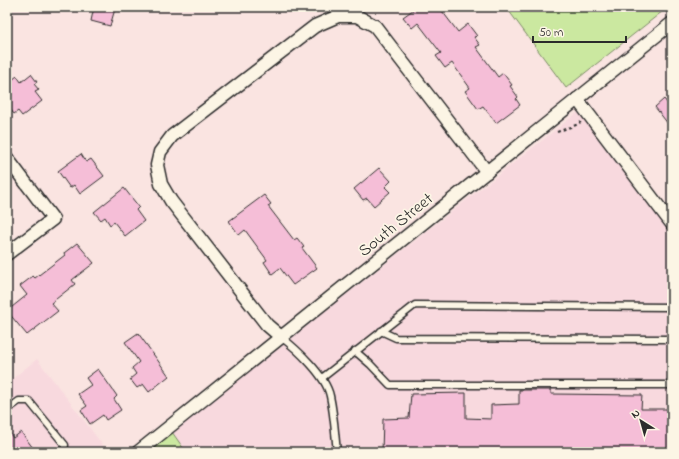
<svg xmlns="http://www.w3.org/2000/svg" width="679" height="459" font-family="'Indie Flower',sans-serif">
  <rect width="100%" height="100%" fill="#fae4e1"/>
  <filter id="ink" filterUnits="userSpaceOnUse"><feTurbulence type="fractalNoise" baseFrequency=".025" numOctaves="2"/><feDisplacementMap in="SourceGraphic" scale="8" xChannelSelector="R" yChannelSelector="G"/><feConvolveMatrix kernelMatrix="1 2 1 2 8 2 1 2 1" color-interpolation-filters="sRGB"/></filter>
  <g filter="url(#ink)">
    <g fill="#f8d9de">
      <path d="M582,109L672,231V452H186L172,432Z"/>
      <path d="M37,359L108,452H7V383Z"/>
    </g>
    <g fill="#cbe8a0" stroke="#7b8a66">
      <path d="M506,7H668L566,88Z"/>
      <path d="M172,432L186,452H147Z"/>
    </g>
    <g fill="#f5bed7" stroke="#2b2b2b">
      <path d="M94,7H107L115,9L110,26L91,21Z"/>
      <path d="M417,7H439L458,32L468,24L477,36L474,37L480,45L476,47L498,77L503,73L512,85L510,86L518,97L516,99L520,105L496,123L483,106L478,109L465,91L470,88L452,63L445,68L436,56L441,53L418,23L412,28L403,17Z"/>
      <path d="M31,74L37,82L34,84L39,90L35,92L42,101L22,116L18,111L14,114L7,105V84L17,76L21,82Z"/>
      <path d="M664,99L672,109V129L655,107Z"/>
      <path d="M81,154L86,162L91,159L104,176L80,194L74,185L70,188L58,171Z"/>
      <path d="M379,168L391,181L385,187L390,192L374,206L367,198L363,200L354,189Z"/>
      <path d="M124,188L139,207L136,210L144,221L125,236L114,222L110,225L105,217L101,220L94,212Z"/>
      <path d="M264,195L271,204L268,206L294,240L297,238L304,247L302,248L317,268L293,285L280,268L272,274L264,262L267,260L245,230L239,235L229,221Z"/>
      <path d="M77,243L94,263L72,280L75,284L51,303L58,311L27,335L7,311L27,295L20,286L33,276L35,278L65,255L64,253Z"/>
      <path d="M138,333L169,376L149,392L143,384L137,388L130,379L136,374L132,368L139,362L125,342Z"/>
      <path d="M98,369L117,396L114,399L121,410L106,420L103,415L90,424L81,410L87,406L78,394L91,385L86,378Z"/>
      <path d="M519,390H551V394L642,395L641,409H672V452H382L383,419L409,418L411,394L466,393V418L491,419V405L519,404Z"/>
      <path d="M7,429L13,438L21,432L36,452H7Z"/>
    </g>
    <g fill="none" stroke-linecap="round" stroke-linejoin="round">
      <g stroke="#2b2b2b" stroke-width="9">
        <g id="lane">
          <path d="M381,331L396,338L672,339"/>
          <path d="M281,337C297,349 326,376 330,396C334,414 335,434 337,452"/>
          <path d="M355,351L370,364L390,385H672"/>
          <path d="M322,378L415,305L672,307"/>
          <path d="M7,410L19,401H29L65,445L64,452"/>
        </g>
      </g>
      <g stroke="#2b2b2b" stroke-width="15">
        <g id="street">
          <path d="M577,99L672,224"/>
          <path d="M7,158L53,219L7,254"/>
          <path d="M281,337L267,325L171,201L161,184L157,165L160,152L172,136L315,26L338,16H357L375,26L487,172"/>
          <path d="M138,452L672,23"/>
        </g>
      </g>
      <path stroke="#2b2b2b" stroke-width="2" stroke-dasharray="3 3" stroke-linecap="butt" d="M557,132L576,125L581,122"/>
      <use href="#lane" stroke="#fcf5e5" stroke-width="6"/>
      <use href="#street" stroke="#fcf5e5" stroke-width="12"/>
    </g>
  </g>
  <g text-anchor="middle" stroke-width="3.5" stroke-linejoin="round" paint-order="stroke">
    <g font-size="17" fill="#2b2b2b" stroke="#fcf5e5">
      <text transform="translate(395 224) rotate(-39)" y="6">South Street</text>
    </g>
  </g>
  <rect width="679" height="459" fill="none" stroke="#fcf5e5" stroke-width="24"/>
  <rect x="12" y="12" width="655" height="435" fill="none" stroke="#2b2b2b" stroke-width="1.5" filter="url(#ink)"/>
  <g transform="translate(641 421) rotate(323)" stroke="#fcf5e5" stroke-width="3" paint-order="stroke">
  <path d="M0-3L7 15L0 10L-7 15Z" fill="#2b2b2b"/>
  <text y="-6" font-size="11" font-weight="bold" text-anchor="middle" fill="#2b2b2b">N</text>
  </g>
  <path d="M533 36v6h93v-6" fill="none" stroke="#2b2b2b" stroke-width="2"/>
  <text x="539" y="36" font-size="12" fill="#2b2b2b" stroke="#fcf5e5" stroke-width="3" paint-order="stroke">50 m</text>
</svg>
